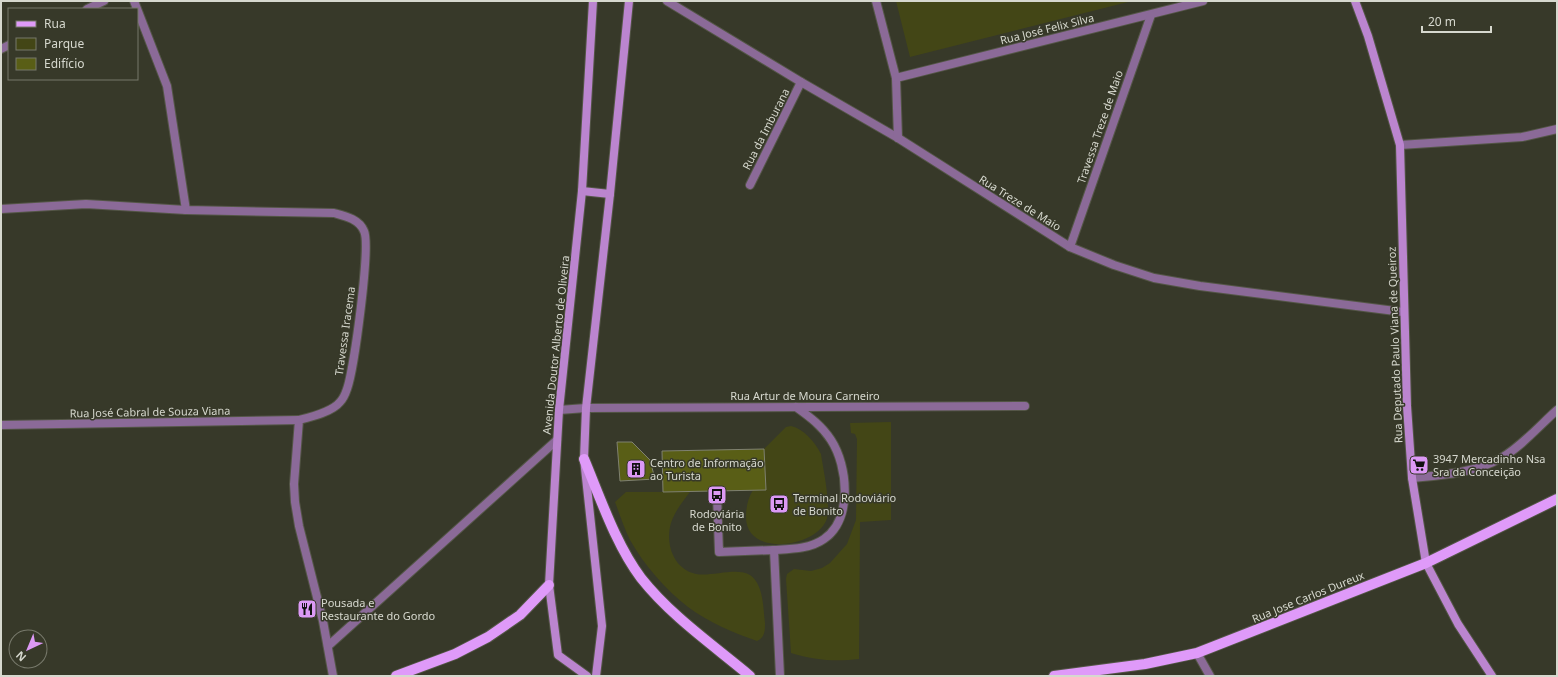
<svg xmlns="http://www.w3.org/2000/svg" width="1558" height="677" font-family="'Noto Sans',sans-serif">
  <rect width="100%" height="100%" fill="#373929"/>
  <g fill="#434616">
    <path d="M896,1H1132L910,57Z"/>
    <path d="M891,422V520L860,522L859,659C835,662 814,660 791,653L786,579L787,574L794,569L811,571L822,568L830,563L847,544L856,520L857,439L855,434L851,433L850,423Z"/>
    <path d="M791,426C804,429 815,442 821,454C823,468 832,509 826,521C814,548 746,557 746,517C746,507 748,498 753,490H766L764,449L786,427Z"/>
    <path d="M626,492H690C683,501 675,511 671,523C665,543 673,569 696,574C711,577 737,567 750,575C764,585 763,608 765,623C765,631 765,637 757,641C734,633 708,622 688,607C666,590 644,565 630,540C624,528 620,515 615,502Z"/>
  </g>
  <g fill="#595e16" stroke="#7f8170">
    <path d="M617,442H632L650,460L655,479L620,481Z"/>
    <path d="M764,449L766,490L663,492L662,451Z"/>
  </g>
  <g fill="none" stroke-linecap="round" stroke-linejoin="round">
    <g stroke="#545647" stroke-width="10">
      <g id="lane">
        <path d="M717,495L719,552L774,550L780,676"/>
        <path d="M774,550C791,549 810,549 824,539C853,519 848,466 831,440C822,426 810,417 796,407"/>
        <path d="M328,646L557,440"/>
      </g>
    </g>
    <g stroke="#545647" stroke-width="10">
      <g id="street">
        <path d="M134,1L167,86L186,210L334,213C345,216 359,219 364,231C371,245 354,370 347,389C346,392 343,399 340,402C332,412 311,417 299,420L294,484L295,502L299,526L323,621L333,676"/>
        <path d="M667,1L801,82L898,138L1070,247L1114,265L1154,278L1200,286L1403,312"/>
        <path d="M876,1L896,78L898,138"/>
        <path d="M87,9L104,1"/>
        <path d="M1,49L9,45"/>
        <path d="M896,78L1203,1"/>
        <path d="M1400,145L1522,137L1557,129"/>
        <path d="M750,185L801,82"/>
        <path d="M1,209L86,204L186,210"/>
        <path d="M1070,247L1151,15"/>
        <path d="M559,410L586,408L1025,406"/>
        <path d="M1,425L299,420"/>
        <path d="M1412,478C1442,475 1475,473 1501,458C1521,447 1540,425 1557,410"/>
        <path d="M1197,653L1210,676"/>
      </g>
    </g>
    <g stroke="#545647" stroke-width="10">
      <g id="secondary">
        <path d="M1355,1L1368,36L1400,145L1407,406L1412,478L1426,563L1458,624L1492,676"/>
        <path d="M582,191L610,194"/>
        <path d="M587,676L558,655L549,585L559,410L582,191L593,1"/>
        <path d="M596,676L602,626L584,459L586,408L610,194L629,1"/>
      </g>
    </g>
    <g stroke="#545647" stroke-width="12">
      <g id="primary">
        <path d="M584,459C600,497 616,545 641,578C671,616 713,645 750,676"/>
        <path d="M396,676L455,654L488,637L520,615L549,585"/>
        <path d="M1054,676L1145,664L1197,653L1426,563L1557,499"/>
      </g>
    </g>
    <use href="#lane" stroke="#8b6a98" stroke-width="8"/>
    <use href="#street" stroke="#8b6a98" stroke-width="8"/>
    <use href="#secondary" stroke="#bb85cf" stroke-width="8"/>
    <use href="#primary" stroke="#df9af9" stroke-width="10"/>
  </g>
  <defs>
    <g id="supermarket-square" transform="scale(1)"><rect x="-9" y="-9" width="18" height="18" rx="4" fill="#dc99f5" stroke="#373929"/><path d="M-6-5.5h2.5l.6 2H6L4.5 2H-2.5L-4.4-4H-6ZM-1.5 3.2a1.3 1.3 0 1 0 .1 0ZM3 3.2a1.3 1.3 0 1 0 .1 0Z" fill="#111"/></g>
    <g id="building-square" transform="scale(1)"><rect x="-9" y="-9" width="18" height="18" rx="4" fill="#dc99f5" stroke="#373929"/><path d="M-4-6H4V6H1V3H-1V6H-4ZM-2.5-4.3h1.7v1.8h-1.7ZM.8-4.3h1.7v1.8H.8ZM-2.5-1h1.7V.8h-1.7ZM.8-1h1.7V.8H.8Z" fill="#111"/></g>
    <g id="bus-square" transform="scale(1)"><rect x="-9" y="-9" width="18" height="18" rx="4" fill="#dc99f5" stroke="#373929"/><path d="M-5-6H5V4H4V6H2V4H-2V6H-4V4H-5ZM-3.5-4V0h7V-4ZM-3.5 1.2v1.5H-2V1.2ZM2 1.2v1.5H3.5V1.2Z" fill="#111"/></g>
    <g id="restaurant-square" transform="scale(1)"><rect x="-9" y="-9" width="18" height="18" rx="4" fill="#dc99f5" stroke="#373929"/><path d="M-5-6h1v4h1v-4h1v4h1v-4h1v5L-1.5 .5V6h-2V.5L-5-1ZM5-6V6H3V1.5H1.5Q1.5-4 5-6Z" fill="#111"/></g>
  </defs>
  <g fill-rule="evenodd">
    <use href="#supermarket-square" x="1419" y="465"/>
    <use href="#building-square" x="636" y="469"/>
    <use href="#bus-square" x="717" y="495"/>
    <use href="#bus-square" x="779" y="504"/>
    <use href="#restaurant-square" x="307" y="609"/>
  </g>
  <g text-anchor="middle" stroke-width="3" stroke-linejoin="round" paint-order="stroke">
    <g font-size="11" fill="#d6d8ce" stroke="#373929">
      <text transform="translate(1047 29) rotate(-14)" y="4">Rua José Felix Silva</text>
      <text transform="translate(1100 127) rotate(-71)" y="4">Travessa Treze de Maio</text>
      <text transform="translate(766 129) rotate(-63)" y="4">Rua da Imburana</text>
      <text transform="translate(1020 203) rotate(32)" y="4">Rua Treze de Maio</text>
      <text transform="translate(345 331) rotate(-82)" y="4">Travessa Iracema</text>
      <text transform="translate(556 345) rotate(-84)" y="4">Avenida Doutor Alberto de Oliveira</text>
      <text transform="translate(1395 345) rotate(-92)" y="4">Rua Deputado Paulo Viana de Queiroz</text>
      <text x="805" y="400">Rua Artur de Moura Carneiro</text>
      <text transform="translate(150 412) rotate(-1)" y="4">Rua José Cabral de Souza Viana</text>
      <text transform="translate(1308 597) rotate(-22)" y="4">Rua Jose Carlos Dureux</text>
    </g>
    <g font-size="11" fill="#d6d8ce" stroke="#373929" text-anchor="start">
      <text x="1433" y="463">3947 Mercadinho Nsa<tspan x="1433" dy="13">Sra da Conceição</tspan></text>
      <text x="650" y="467">Centro de Informação<tspan x="650" dy="13">ao Turista</tspan></text>
      <text x="793" y="502">Terminal Rodoviário<tspan x="793" dy="13">de Bonito</tspan></text>
      <text x="717" y="518" text-anchor="middle">Rodoviária<tspan x="717" dy="13">de Bonito</tspan></text>
      <text x="321" y="607">Pousada e<tspan x="321" dy="13">Restaurante do Gordo</tspan></text>
    </g>
  </g>
  <rect width="1558" height="677" fill="none" stroke="#d6d8ce" stroke-width="4"/>
  <rect x="8" y="8" width="130" height="72" fill="#373929" stroke="#77796b"/>
  <rect x="16" y="21" width="20" height="6" fill="#df9af9" stroke="#77796b"/>
  <text x="44" y="28" font-size="12" fill="#d6d8ce">Rua</text>
  <rect x="16" y="38" width="20" height="12" fill="#434616" stroke="#77796b"/>
  <text x="44" y="48" font-size="12" fill="#d6d8ce">Parque</text>
  <rect x="16" y="58" width="20" height="12" fill="#595e16" stroke="#77796b"/>
  <text x="44" y="68" font-size="12" fill="#d6d8ce">Edifício</text>
  <g transform="translate(28 649) rotate(224)"><circle r="19" fill="#373929" stroke="#77796b"/>
  <path d="M0-3L7 15L0 10L-7 15Z" fill="#dc99f5"/>
  <text y="-6" font-size="11" font-weight="bold" text-anchor="middle" fill="#d6d8ce">N</text>
  </g>
  <path d="M1422 26v6h69v-6" fill="none" stroke="#d6d8ce" stroke-width="2"/>
  <text x="1428" y="26" font-size="12" fill="#d6d8ce" stroke="#373929" stroke-width="3" paint-order="stroke">20 m</text>
</svg>
